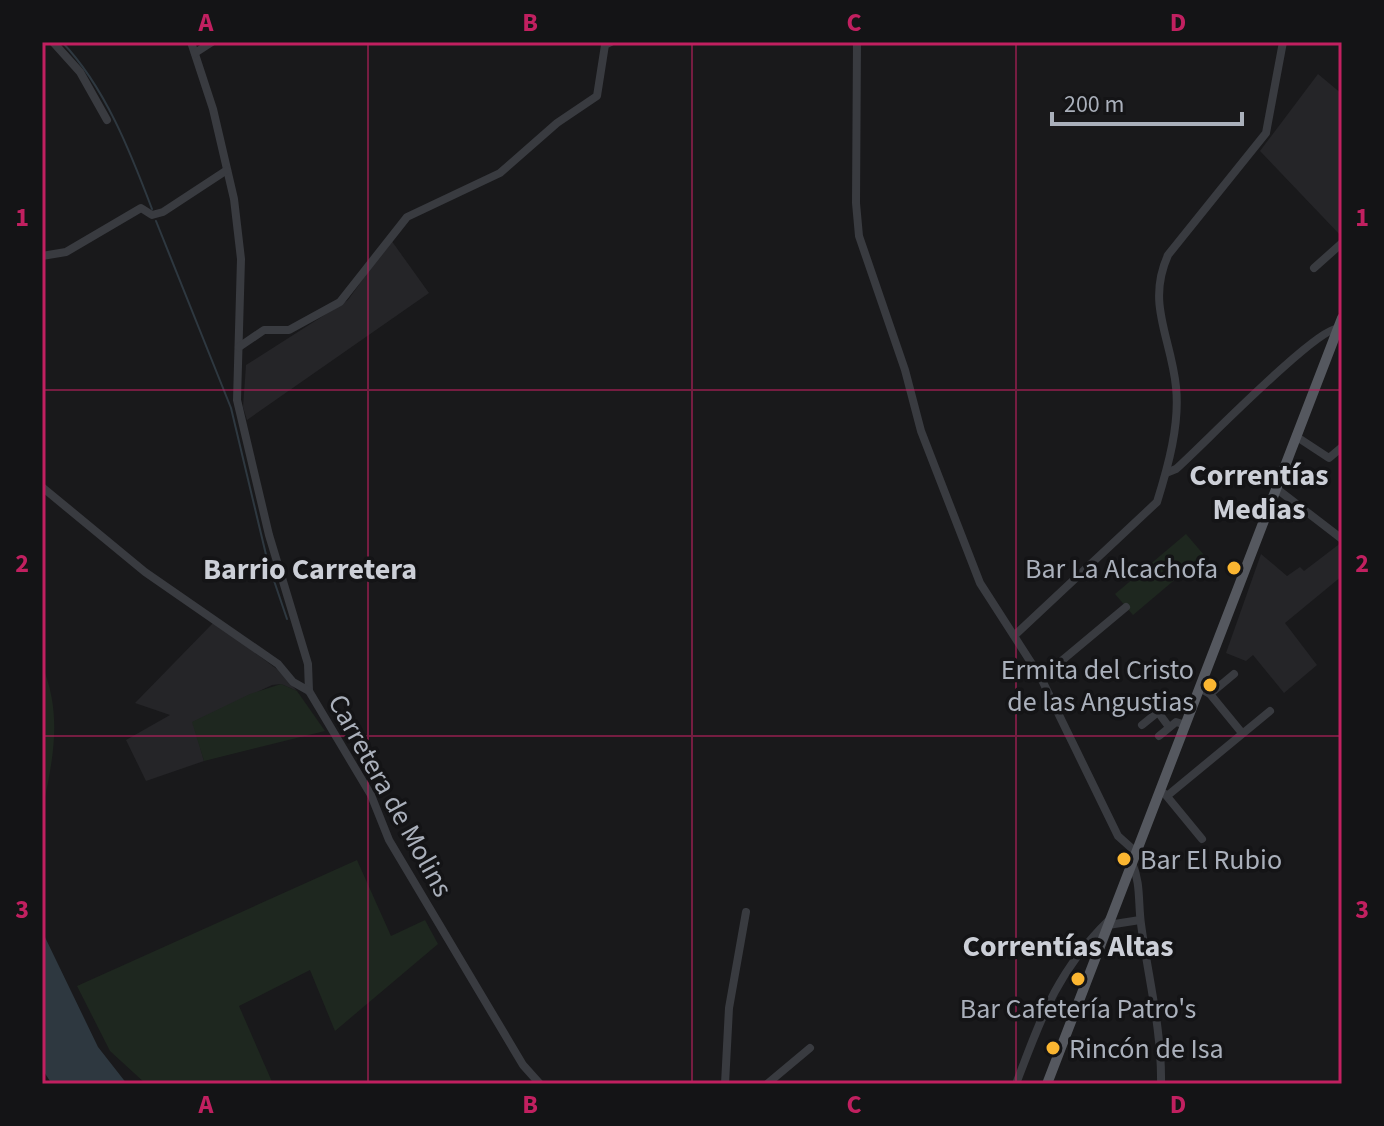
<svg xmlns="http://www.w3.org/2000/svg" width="1384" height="1126" font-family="'Source Sans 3',sans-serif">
  <rect width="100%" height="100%" fill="#19191b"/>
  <g fill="#252528">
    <path d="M1318,74L1342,94V237L1260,151Z"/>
    <path d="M391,240L429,293L247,420L243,407L246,365L348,300Z"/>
    <path d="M1342,542V576L1285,623L1317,665L1284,693L1253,655L1246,661L1226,653L1261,554L1287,576L1300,567L1304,571Z"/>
    <path d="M214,622L278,670L297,691L281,684L272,685L193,722L204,761L146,781L126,740L170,715L135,703Z"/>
  </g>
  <g fill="#1e271f">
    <path d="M1186,534L1204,555L1133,615L1115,594Z"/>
    <path d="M42,665C63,716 53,759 42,812Z"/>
    <path d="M281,684L297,691L325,731L204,761L192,722L250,694Z"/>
    <path d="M357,860L391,936L425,920L438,944L335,1031L310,970L239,1006L273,1084H146L110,1051L77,986Z"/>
  </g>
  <path fill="#2e3840" d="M42,931L98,1047L127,1084H52L42,1069Z"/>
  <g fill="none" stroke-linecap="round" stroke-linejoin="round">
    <g stroke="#2e3840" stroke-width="2">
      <path d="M62,42C105,87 130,151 152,209"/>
      <path d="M156,221L231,408L268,563L287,619"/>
    </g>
    <g stroke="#393b40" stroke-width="8">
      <path d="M53,42L80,72L107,120"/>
      <path d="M191,42L213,109L234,199L241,259L237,400L269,535L308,664L309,691L371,795L389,840L523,1065L540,1084"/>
      <path d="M857,42L856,203L859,236L905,370L921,431L980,583L1041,678L1118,836L1137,853"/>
      <path d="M195,53L212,42"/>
      <path d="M42,256L66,252L141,208L152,215L163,212L227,170"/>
      <path d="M1314,268L1342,243"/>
      <path d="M239,347L264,330H289L340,302L407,217L500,173L557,123L597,96L605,45L611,42"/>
      <path d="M1297,437L1329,458L1342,447"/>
      <path d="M1166,473L1176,469C1201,447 1316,328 1337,329"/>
      <path d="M42,487L145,572L278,664L293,682L309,691"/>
      <path d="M1277,489L1342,539"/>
      <path d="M1016,634L1157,502C1168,467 1180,424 1176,387C1171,337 1146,304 1168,255L1266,133L1283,42"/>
      <path d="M1041,678L1126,607"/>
      <path d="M1200,688L1210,694L1242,733"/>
      <path d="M1210,694L1234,674"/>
      <path d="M1142,725L1158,712L1169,727"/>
      <path d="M1159,736L1176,722L1186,725"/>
      <path d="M1165,794L1202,839"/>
      <path d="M1167,796L1270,711"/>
      <path d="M1132,863C1141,883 1138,903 1141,924C1148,977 1162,1030 1161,1084"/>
      <path d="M1108,925L1140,920"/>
      <path d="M725,1084L729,1008L746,912"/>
      <path d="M767,1084L810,1048"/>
      <path d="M1016,1084C1041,1018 1057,971 1109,920"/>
    </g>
    <path stroke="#55585f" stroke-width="10" d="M1047,1084L1342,318"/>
  </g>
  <path fill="none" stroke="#c12060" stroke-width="2" stroke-opacity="0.55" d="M368,42V1084M692,42V1084M1016,42V1084M42,390H1342M42,736H1342"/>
  <g fill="#fbb631" stroke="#141416" stroke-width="3">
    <circle cx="1234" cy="568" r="8"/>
    <circle cx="1210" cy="685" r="8"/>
    <circle cx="1124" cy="859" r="8"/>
    <circle cx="1078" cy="979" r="8"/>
    <circle cx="1053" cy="1048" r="8"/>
  </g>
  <g text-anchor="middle" stroke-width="7" stroke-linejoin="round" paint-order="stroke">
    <g font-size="28" fill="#aab0bb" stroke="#141416" text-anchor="end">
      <text x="1218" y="578">Bar La Alcachofa</text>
      <text x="1194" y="679">Ermita del Cristo<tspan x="1194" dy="32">de las Angustias</tspan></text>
      <text x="1140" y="869" text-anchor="start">Bar El Rubio</text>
      <text x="1078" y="1018" text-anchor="middle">Bar Cafetería Patro's</text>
      <text x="1069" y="1058" text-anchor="start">Rincón de Isa</text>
    </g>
    <g font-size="28" fill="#aab0bb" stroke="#141416">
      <text transform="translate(391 795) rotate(61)" y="10">Carretera de Molins</text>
    </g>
    <g font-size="30" font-weight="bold" fill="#cccfd7" stroke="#141416">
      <text x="1259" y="485">Correntías<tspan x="1259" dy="34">Medias</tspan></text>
      <text x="310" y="579">Barrio Carretera</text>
      <text x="1068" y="956">Correntías Altas</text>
    </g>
  </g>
  <rect width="1384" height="1126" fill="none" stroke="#141416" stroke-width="88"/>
  <path d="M1052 112v12h190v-12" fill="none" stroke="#aab0bb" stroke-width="4"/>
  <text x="1064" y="112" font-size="24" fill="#aab0bb" stroke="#141416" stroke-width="6" paint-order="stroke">200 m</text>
  <rect x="44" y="44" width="1296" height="1038" fill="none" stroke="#c12060" stroke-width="3"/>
  <g font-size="26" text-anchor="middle" font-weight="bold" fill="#c12060">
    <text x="206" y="31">A</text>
    <text x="530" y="31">B</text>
    <text x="854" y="31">C</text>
    <text x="1178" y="31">D</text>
    <text x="22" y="226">1</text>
    <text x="1362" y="226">1</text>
    <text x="22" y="572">2</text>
    <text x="1362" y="572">2</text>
    <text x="22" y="918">3</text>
    <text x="1362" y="918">3</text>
    <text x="206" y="1113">A</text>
    <text x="530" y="1113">B</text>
    <text x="854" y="1113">C</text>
    <text x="1178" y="1113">D</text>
  </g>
</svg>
